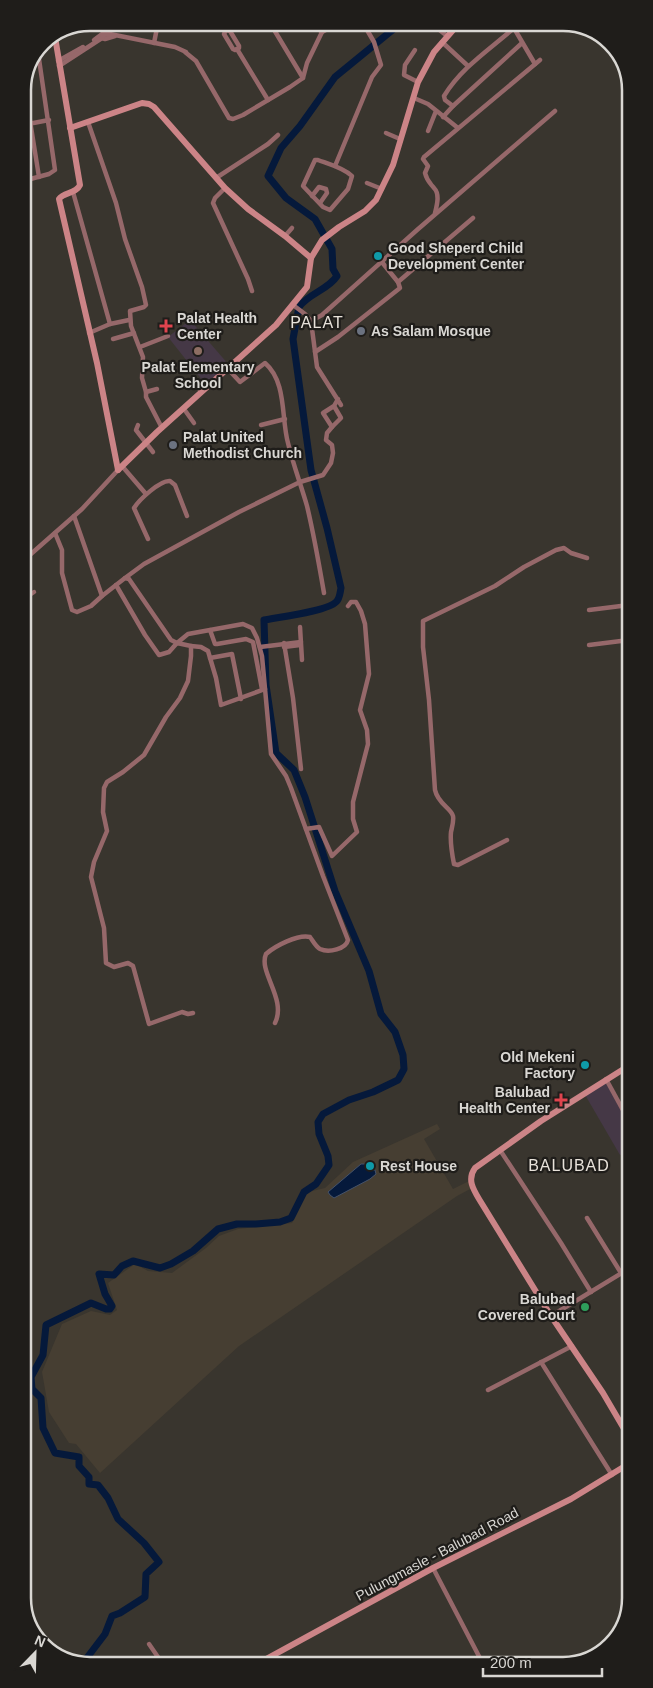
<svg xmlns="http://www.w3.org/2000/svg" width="653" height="1688" font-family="Helvetica,sans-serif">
  <rect width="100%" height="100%" fill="#39352e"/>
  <path fill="#463e32" d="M437,1124L440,1129L424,1139L453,1189L469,1181L472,1188L457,1196L239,1346L100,1473L76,1444L69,1443L49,1412L42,1372L62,1324L91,1311L110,1315L117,1310L108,1283L135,1264L148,1271L172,1273L206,1248L219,1236L238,1229L292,1223L308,1192L325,1188L353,1162Z"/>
  <g fill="#453846">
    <path d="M190,320L229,365L206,385L168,337Z"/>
    <path d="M606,1081L630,1124V1150L620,1155L584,1093Z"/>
  </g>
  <path fill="#05193b" stroke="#455269" d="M361,1164H365L367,1170H375L376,1174L370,1179L334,1198L330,1195L328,1192Z"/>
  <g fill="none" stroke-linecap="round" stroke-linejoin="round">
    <path stroke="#05193b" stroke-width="7" d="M81,1664L83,1663L105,1634L112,1616L120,1613L145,1597L146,1574L159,1562L144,1543L118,1519L108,1498L98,1485L89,1484V1477L79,1466V1457L55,1453L43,1428L41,1398L32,1389L31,1377L43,1355L46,1325L91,1303L106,1309H110L112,1306L105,1294L99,1274L114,1275L122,1266L133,1261L160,1268L171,1264L193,1251L218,1229L237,1224H256L280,1222L291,1218L304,1192L316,1184L329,1165L328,1156L319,1134L318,1122L323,1114L349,1100L373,1092L398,1080L404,1069L403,1055L395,1032L381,1014L369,971L335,891L305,797L294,770L276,753L266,685L264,620C279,617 328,611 336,602C340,599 340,592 341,588L327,528L311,470L293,339L299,307C309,293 328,290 337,276L333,269L332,249L315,219L286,198L268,176L281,148L300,126L335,77L401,23"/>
    <g stroke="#96686a" stroke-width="4.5">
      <path d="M102,23L110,28"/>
      <path d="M222,23L226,30L230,31L239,46V48L235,50L233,49L224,34L226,30"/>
      <path d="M270,23L303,78"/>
      <path d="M315,23L317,28L322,32"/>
      <path d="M511,23L535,64"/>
      <path d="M437,28L447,36"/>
      <path d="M102,38L105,39L115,36"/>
      <path d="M94,40L106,31L120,23"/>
      <path d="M442,42L468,66"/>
      <path d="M154,43L158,23"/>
      <path d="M237,49L268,100"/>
      <path d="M415,50L405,65L404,75L418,82"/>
      <path d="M58,61L83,47"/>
      <path d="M59,66L102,38L103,35L110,34L175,47L186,52H185L196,61L229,118L233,119L243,115L290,87L303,78L307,63L322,32L339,23"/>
      <path d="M24,83L39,177"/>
      <path d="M414,98L428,104L458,128"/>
      <path d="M453,106L445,100L444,96C462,67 489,50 514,28"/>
      <path d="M443,117L453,106L522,43"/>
      <path d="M88,122L116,203L125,239L142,287L146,305L144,307L130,311L131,326L143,357L142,378L146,392V397L162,428"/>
      <path d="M23,125L49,120"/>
      <path d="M428,131L436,111"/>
      <path d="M386,133L400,139"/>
      <path d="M315,160H318C329,164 344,168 352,176L348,189L330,210L323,207L303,186Z"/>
      <path d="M335,166L372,77L381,65L374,42L363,23"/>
      <path d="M216,178L268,144L278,135"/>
      <path d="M23,181L49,174L55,170L38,52"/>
      <path d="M367,183L382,189"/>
      <path d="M225,188L215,198L213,203L248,279L252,291"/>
      <path d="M73,192L110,324"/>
      <path d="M312,196L319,187L326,189L327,193L320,203"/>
      <path d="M435,213C437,205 440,194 434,188C429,182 427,181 425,173L428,166L423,159L424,157L540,60"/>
      <path d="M285,236L292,228"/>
      <path d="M398,282L473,218"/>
      <path d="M293,305L305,314L311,321L317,367L341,405"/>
      <path d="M311,321L322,315L417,230L555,111"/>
      <path d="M89,333L110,324L129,320"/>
      <path d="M113,339L134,333"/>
      <path d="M140,347L168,336"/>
      <path d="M315,352L338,337L400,288L398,282L381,261"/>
      <path d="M228,369L240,382L265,363C287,382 281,418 288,443C293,464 301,485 307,506C314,535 319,564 324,593"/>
      <path d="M193,382L202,392"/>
      <path d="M146,392L157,389"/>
      <path d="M334,406L341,418L332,427L323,413L334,406L338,399"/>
      <path d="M184,409L194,423"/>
      <path d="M138,425L136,430L153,452"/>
      <path d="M261,425L285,419"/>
      <path d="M122,466L146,494"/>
      <path d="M74,516L102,596L125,578L129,579L171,640L177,643L188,634L243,624L252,628L257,638L262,656L271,754L286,776L291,788L323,876L348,940C346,949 329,953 320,949C316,947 313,941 310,937C298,934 275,946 266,954C258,972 287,999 275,1023"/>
      <path d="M55,533L62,550V573L72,610L77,612L91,606L102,596"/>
      <path d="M148,539L134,508C139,500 160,480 170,481L175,485L187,516"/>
      <path d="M23,561L82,509L118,470"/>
      <path d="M125,578L144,564L239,512L300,482L323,475L331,463L333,453L332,445L326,440L327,433L332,427"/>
      <path d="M116,585L145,635L159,655L169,652L177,643L191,646V656L188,681L180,698L166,717L144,755L123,772L107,782L104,788L103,812L107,831L94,862L91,877L104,928L106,963L114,967L128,963L133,966L149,1024L182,1012L188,1014L193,1013"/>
      <path d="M23,601L26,600L28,596L34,592"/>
      <path d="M589,610L629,605"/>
      <path d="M300,627L302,660"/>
      <path d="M210,630L215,644H217L246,639L253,642L262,689"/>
      <path d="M284,643L293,698L301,769"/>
      <path d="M589,645L629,640"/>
      <path d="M191,646L201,647L208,651L216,678L221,705L265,689"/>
      <path d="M260,647L301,642"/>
      <path d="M284,647L300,645"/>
      <path d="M210,658L232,654L241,699"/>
      <path d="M306,829L319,827L332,856L357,832L353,819V802L368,744L367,730L360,710L369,674L365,624L361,611L356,602H351L348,606"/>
      <path d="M507,840L458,865L454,864C452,854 450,842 451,832C452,827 454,821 453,816C451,808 438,804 435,790L429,700L423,647V621L495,586L524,567L556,550L564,548L571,553L587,558"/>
      <path d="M606,1079L630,1123"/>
      <path d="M500,1150L561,1243L591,1292"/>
      <path d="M587,1218L621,1273"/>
      <path d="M630,1311V1314"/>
      <path d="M551,1316L630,1268"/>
      <path d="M541,1362L612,1475"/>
      <path d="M488,1390L572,1346"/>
      <path d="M433,1568L483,1664"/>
      <path d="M149,1644L160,1660L167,1661L170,1665"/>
    </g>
    <g stroke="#cc8487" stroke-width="6">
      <path d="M55,37L80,185C76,194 64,192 59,199L97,363L118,470"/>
      <path d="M70,128L142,103L149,104L154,107L225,188L248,209L285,236L311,258"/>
      <path d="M118,470L157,432L276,325L307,287L311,258L322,240L339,227L365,211L376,200L393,165L418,82L434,52L454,29L462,23"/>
      <path d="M630,1065L541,1121L475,1168C467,1179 473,1189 479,1199L551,1316L603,1393L630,1439"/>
      <path d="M255,1665L433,1568L571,1499L630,1463"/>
    </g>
  </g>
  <g fill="#0f9aa8" stroke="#1f1d1a" stroke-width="2">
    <circle cx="378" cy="256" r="5"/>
    <circle cx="585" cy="1065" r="5"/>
    <circle cx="370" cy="1166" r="5"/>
  </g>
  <g fill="#e0444e" stroke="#1f1d1a" stroke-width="2">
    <path d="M163.5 318.5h5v5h5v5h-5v5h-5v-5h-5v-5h5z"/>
    <path d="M558.5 1092.5h5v5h5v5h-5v5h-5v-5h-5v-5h5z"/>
  </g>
  <g fill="#6b7280" stroke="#1f1d1a" stroke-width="2">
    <circle cx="361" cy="331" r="5"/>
    <circle cx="173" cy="445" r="5"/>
  </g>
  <circle fill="#8d6e63" stroke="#1f1d1a" stroke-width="2" cx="198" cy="351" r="5"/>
  <circle fill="#2e9e5b" stroke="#1f1d1a" stroke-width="2" cx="585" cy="1307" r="5"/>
  <g text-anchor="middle" stroke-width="4.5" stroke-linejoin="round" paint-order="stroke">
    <g font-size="14" font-weight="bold" fill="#d9d7d3" stroke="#1f1d1a" text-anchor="start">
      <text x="388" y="253">Good Sheperd Child<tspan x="388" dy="16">Development Center</tspan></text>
      <text x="177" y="323">Palat Health<tspan x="177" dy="16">Center</tspan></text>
      <text x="371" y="336">As Salam Mosque</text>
      <text x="198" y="372" text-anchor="middle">Palat Elementary<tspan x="198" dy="16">School</tspan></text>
      <text x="183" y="442">Palat United<tspan x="183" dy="16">Methodist Church</tspan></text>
      <text x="575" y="1062" text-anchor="end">Old Mekeni<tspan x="575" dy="16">Factory</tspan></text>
      <text x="550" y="1097" text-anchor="end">Balubad<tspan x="550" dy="16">Health Center</tspan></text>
      <text x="380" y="1171">Rest House</text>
      <text x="575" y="1304" text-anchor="end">Balubad<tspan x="575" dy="16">Covered Court</tspan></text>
    </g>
    <g font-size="14" fill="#d9d7d3" stroke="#1f1d1a">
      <text transform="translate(437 1554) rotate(-28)" y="5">Pulungmasle - Balubad Road</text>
    </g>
    <g font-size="16" letter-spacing="1" fill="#e8e2da" stroke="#1f1d1a">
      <text x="317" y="328">PALAT</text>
      <text x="569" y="1171">BALUBAD</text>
    </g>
  </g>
  <path d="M0 0H653V1688H0ZM90 31H563A59 59 0 0 1 622 90V1598A59 59 0 0 1 563 1657H90A59 59 0 0 1 31 1598V90A59 59 0 0 1 90 31Z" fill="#1f1d1a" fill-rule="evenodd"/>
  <path fill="none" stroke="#d9d7d3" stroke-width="2.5" d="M90 31H563A59 59 0 0 1 622 90V1598A59 59 0 0 1 563 1657H90A59 59 0 0 1 31 1598V90A59 59 0 0 1 90 31Z"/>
  <g transform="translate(35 1653) rotate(23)" stroke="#1f1d1a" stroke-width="4" paint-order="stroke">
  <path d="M0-4L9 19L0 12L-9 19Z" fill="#d9d7d3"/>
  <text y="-8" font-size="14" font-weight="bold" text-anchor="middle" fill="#d9d7d3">N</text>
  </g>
  <path d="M483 1668v8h119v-8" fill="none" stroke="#d9d7d3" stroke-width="2.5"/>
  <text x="490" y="1668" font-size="15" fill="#d9d7d3" stroke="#1f1d1a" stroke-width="4" paint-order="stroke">200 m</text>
</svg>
